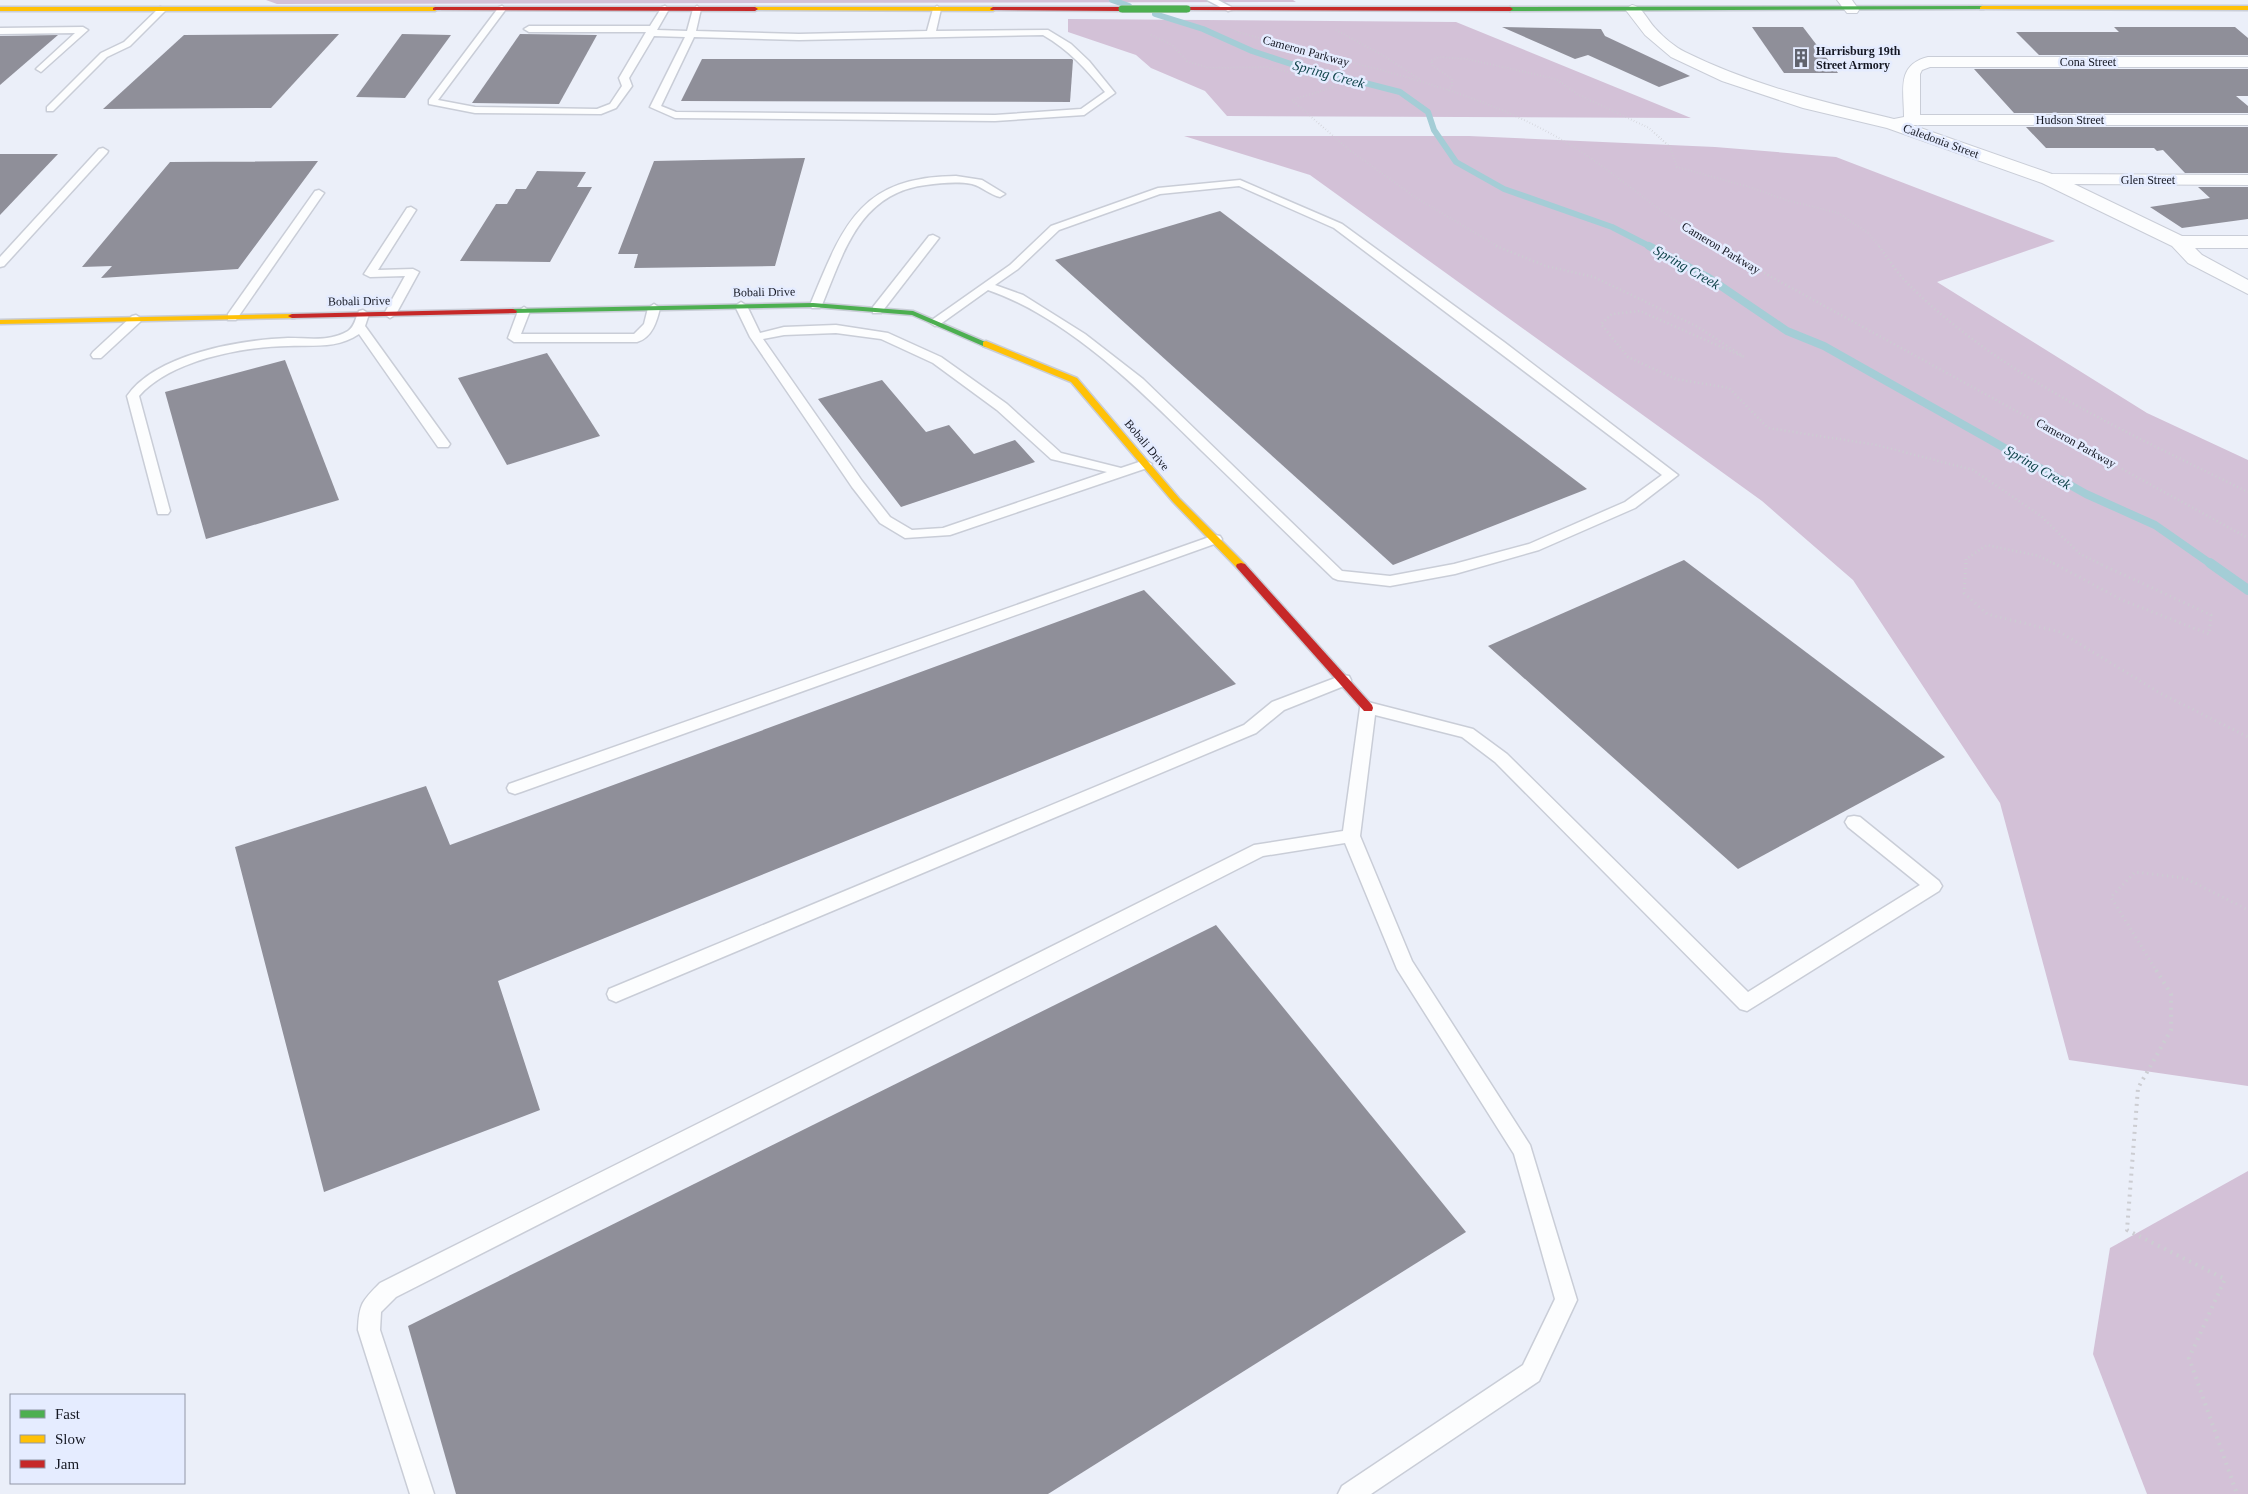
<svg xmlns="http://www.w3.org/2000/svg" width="2248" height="1494" font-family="'Times New Roman',serif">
  <rect width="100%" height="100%" fill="#ebeff9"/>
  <g fill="#d3c1d7">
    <path d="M266,0H1293L1296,2L277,4Z"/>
    <path d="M1068,19L1456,22L1691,118L1227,116L1205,91L1151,68L1136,55L1068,32Z"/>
    <path d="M1184,136H1469L1715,147L1836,157L2055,241L1937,282L2147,413L2248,460V1086L2069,1060L2000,803L1853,580L1762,501L1310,175Z"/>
    <path d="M2248,1171V1494H2147L2093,1354L2110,1248Z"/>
  </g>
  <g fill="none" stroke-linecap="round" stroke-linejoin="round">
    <g stroke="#a4cdd6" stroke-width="6">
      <path d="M1112,0L1129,6"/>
      <path d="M1155,14L1203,29L1252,51L1291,64L1400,92L1428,112L1434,130L1456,162L1504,189L1612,227L1651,247"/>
    </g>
    <path stroke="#a4cdd6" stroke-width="8" d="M1649,246L1709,278L1787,331L1824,346L2086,494L2155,525L2211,564"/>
    <path stroke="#a4cdd6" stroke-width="10" d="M2210,563L2248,590"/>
  </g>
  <g fill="#8f8f99">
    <path d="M1502,27L1601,29L1605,36L1690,76L1659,87L1588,55L1575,59Z"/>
    <path d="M1752,27H1803L1838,73H1784Z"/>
    <path d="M2114,27H2235L2248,38V55H2039L2016,32H2119Z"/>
    <path d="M339,34L271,108L103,109L184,35Z"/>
    <path d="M402,34L451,35L405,98L356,97Z"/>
    <path d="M520,34L597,35L559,104L472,103Z"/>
    <path d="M58,35L0,85V36Z"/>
    <path d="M702,59H1072L1073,60L1070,102L681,101Z"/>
    <path d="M1974,69H2248V96H2236L2248,106V113H2014Z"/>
    <path d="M2026,127H2248V173H2185L2163,150L2157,151L2154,148H2046Z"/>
    <path d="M0,154H58L0,215Z"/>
    <path d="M805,158L775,266L634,268L638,254H618L654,161Z"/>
    <path d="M318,161L238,269L101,278L112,266L82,267L170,162Z"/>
    <path d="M537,171L586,172L577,187H592L550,262L460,261L496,204H507L516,189H526Z"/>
    <path d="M2198,187H2248V219L2182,228L2150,207L2210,198Z"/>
    <path d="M1220,211L1587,489L1393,565L1055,260Z"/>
    <path d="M547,353L600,436L507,465L458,378Z"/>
    <path d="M285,360L339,500L206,539L165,392Z"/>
    <path d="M882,380L926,432L949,425L974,454L1015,440L1035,462L901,507L818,399Z"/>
    <path d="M1684,560L1945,757L1738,869L1488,646Z"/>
    <path d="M1144,590L1236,684L498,981L540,1110L324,1192L235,847L426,786L450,845Z"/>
    <path d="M1216,925L1466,1232L1048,1494H456L408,1326Z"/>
  </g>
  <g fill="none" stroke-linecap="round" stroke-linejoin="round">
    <g stroke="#c9cdd7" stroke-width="3">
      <g id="lane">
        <path d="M1207,0H1218L1235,9L1228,11Z"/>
        <path d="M502,6L506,9L438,100L475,107L597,109L610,104L622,86L619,78L646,32H529L524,29L529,26H650L662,7L665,6L669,9L657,30L687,31L693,9L697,6L701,9L696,31L799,34L927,31L933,9L937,6L941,9L936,31L1048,30L1071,44L1089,61L1115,93L1084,115L995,121L675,118L650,107L685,37L654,36L629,78L632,86L616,108L601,114L475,113L429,104V100L499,7ZM1043,35C1069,50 1086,69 1105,92L1081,109L995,115L676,112L661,106L694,37L799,40Z"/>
        <path d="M160,7L167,9L130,46L107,57L53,111H47V107L101,53L124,42Z"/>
        <path d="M0,28L83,27L88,30L41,72L36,69L38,67L75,33L0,34Z"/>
        <path d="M103,148L108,151L107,153L4,266L0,267V257L99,149Z"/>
        <path d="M956,176L982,180L1005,194L1000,197C990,195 983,187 972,184C957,181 941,183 926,185C860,193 844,251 822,305L820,308H812L810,305C843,226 859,177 956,176Z"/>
        <path d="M1240,180L1342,224L1504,342L1678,475L1635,508L1539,550L1455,574L1390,586L1338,580L1333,578C1289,536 1246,493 1202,451C1142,392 1069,318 988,290L939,325L935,326L929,322L1010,265L1051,226L1158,188ZM1239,186L1334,228L1662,475L1625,502L1529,544L1454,564L1390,576L1342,571L1143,379L1085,334L1023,295L995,285L1018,269L1059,230L1160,194Z"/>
        <path d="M319,190L324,193L236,320H228V314L315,191Z"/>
        <path d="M411,207L416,210L378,270L413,269L419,272L396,314L390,318L384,314L405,276L370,277L364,274L407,208Z"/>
        <path d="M933,235L939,238L881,313H873V307L929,236Z"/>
        <path d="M741,302L747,306L760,333L784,327L836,325L888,333L941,357L1007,404L1061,453L1121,468L1145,460L1152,464L1150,467L950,535L905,538L880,523L852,487L750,337L735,306ZM836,333L881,339L933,363L997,410L1051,459L1107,472L943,528L912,530L890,517L862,481L763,339L784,335Z"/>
        <path d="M654,304L660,308C657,321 652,338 637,342H514L508,338L518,311L524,307L530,311L521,334H634L644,324L648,308Z"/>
        <path d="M363,310L369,314L365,326L450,444L448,447H438L359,334C337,349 313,345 288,346C242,347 171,360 139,396L170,511L168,514H158L127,396C156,354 239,340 288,338C309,338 329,342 348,331C355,326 355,319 359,311Z"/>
        <path d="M136,315L142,319L140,322L101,358H93L91,355L93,352L132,316Z"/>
        <path d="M1215,535L1220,536L1222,539L1220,542L521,792L515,794L509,792L507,788L509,784Z"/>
        <path d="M1343,675L1349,676L1351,680L1349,684L1284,710L1256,733L623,999L616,1002L609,999L607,994L609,989L1244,725L1272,702Z"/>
        <path d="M1368,702L1473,729L1507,754L1748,992L1920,885L1848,827L1845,822L1848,817L1854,816L1860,817L1939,881L1942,886L1939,891L1747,1011L1740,1009L1495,762L1462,737L1375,715L1360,836L1412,961L1530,1145L1577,1300L1539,1381L1371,1494H1338L1342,1486L1523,1365L1555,1299L1514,1154L1397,969L1345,843L1263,856L396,1297L381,1312L380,1330L434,1494H410L358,1330C359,1304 362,1301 380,1283L1254,845L1343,831L1360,708L1362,704Z"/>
      </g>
    </g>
    <g stroke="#c9cdd7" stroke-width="2">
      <g id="street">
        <path d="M1837,0H1852L1859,10L1857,13H1847Z"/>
        <path d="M1632,5C1643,7 1648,21 1655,28C1663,37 1675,47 1685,52C1751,85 1823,102 1894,119L1904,117C1904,90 1896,65 1928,57H2248V67H1930L1922,70L1920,74V115H2248V125H1912L2052,174L2248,175V185L2074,184L2182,236H2248V248H2195L2202,255L2248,280V294L2188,263L2172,246L2042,183L1887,128L1803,108L1722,81L1671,57L1645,35L1625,9Z"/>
      </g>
    </g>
    <g stroke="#c9cdd7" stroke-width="3">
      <g id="fast">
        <path d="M1982,6L1984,7V9L1510,11L1507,9L1510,7Z"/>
        <path d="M813,303L913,311L990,344L986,347L983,346L912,315L813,307L513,313L509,311L513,309Z"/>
      </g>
    </g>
    <g stroke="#c9cdd7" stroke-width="3">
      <g id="slow">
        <path d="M1982,6H2248V10L1980,9V7Z"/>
        <path d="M0,7H435L438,9L435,11H0Z"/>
        <path d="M755,7H993L996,9L993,11L753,10L752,9Z"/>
        <path d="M292,314L296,316L295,318L0,324V320Z"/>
        <path d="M986,341L1077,378L1179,498L1245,564L1246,566L1245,568H1237L1173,502L1071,382L983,346V342Z"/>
      </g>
    </g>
    <g stroke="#c9cdd7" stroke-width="3">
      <g id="jam">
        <path d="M435,7H755L758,9L755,11L433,10V8Z"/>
        <path d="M993,7H1122L1125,9L1122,11L991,10L990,9Z"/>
        <path d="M1187,7H1510L1513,9L1510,11L1185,10L1184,9Z"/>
        <path d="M513,309L517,311L516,313L292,318L288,316L292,314Z"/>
        <path d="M1241,563L1245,564L1372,705L1373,708L1372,711H1364L1237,568L1236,566L1237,564Z"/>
      </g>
    </g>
    <g stroke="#cccdd2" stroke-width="2" stroke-dasharray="0.5 2.5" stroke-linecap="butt">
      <path d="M1336,30L1384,56L1421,80"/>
      <path d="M1235,31C1342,63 1457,81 1555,136C1613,168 1660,216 1718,247"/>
      <path d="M1151,35L1172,45L1187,61L1209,68L1267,67L1318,79L1334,87L1292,100L1348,149L1418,199L1499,247"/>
      <path d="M1448,90L1452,86V79L1433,66L1431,61L1438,57L1467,59L1556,79L1577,94L1649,128L1670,147L1677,167L1753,188L1786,200L1838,213L1868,233L1880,247"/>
    </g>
    <g stroke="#cccdd2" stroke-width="2.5" stroke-dasharray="1 3" stroke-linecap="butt">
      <path d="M1496,246L1546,266L1594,277L1698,327L1744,357L1640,311L1612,314L1601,324L1628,357L1676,379L1729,388L1768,428L1877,445L1973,470L2041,516L2080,554L2101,564"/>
      <path d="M1715,246L2248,538"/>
      <path d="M1879,246C1889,260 1899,276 1912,288C2007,380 2131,434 2248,492"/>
      <path d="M1966,564V559L1987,545L2039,556L2055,564"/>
    </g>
    <g stroke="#cccdd2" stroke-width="3" stroke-dasharray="1 4" stroke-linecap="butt">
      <path d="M1966,563L1964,593L1987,614L2060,632L2160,693L2248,737"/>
      <path d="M2053,563L2122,600L2209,634L2211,615L2098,563"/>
      <path d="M2157,972L2111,897L2135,872L2185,878L2248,910"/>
    </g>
    <path stroke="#cccdd2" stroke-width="4" stroke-dasharray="2 5" stroke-linecap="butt" d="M2156,970L2171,994V1030L2138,1088L2127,1230L2225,1279L2189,1358L2237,1494"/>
    <use href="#lane" fill="#fcfdfe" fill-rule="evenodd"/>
    <use href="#street" fill="#fcfdfe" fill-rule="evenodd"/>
    <use href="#fast" fill="#4caf50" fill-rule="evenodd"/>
    <use href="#slow" fill="#ffc107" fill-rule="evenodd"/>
    <use href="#jam" fill="#c62828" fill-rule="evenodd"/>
    <g stroke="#c9cdd7" stroke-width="8" stroke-linecap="butt">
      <path id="fast-bridge" d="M1122,9H1187"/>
    </g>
    <use href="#fast-bridge" stroke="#4caf50" stroke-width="7"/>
  </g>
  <defs>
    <g id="building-bare" transform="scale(1.5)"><path d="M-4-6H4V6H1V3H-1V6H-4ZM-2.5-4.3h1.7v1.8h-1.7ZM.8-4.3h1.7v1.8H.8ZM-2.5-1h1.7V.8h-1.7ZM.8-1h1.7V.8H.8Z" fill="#60636e" stroke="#e5ecff" stroke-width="2.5" paint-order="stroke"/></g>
  </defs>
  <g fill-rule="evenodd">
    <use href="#building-bare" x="1801" y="58"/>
  </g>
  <g text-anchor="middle" stroke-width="5" stroke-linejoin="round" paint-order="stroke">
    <g font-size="12" fill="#151823" stroke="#e5ecff">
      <text transform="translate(1306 51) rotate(15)" y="4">Cameron Parkway</text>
      <text x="2088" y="66">Cona Street</text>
      <text x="2070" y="124">Hudson Street</text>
      <text transform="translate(1941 141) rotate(20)" y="4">Caledonia Street</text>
      <text x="2148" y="184">Glen Street</text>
      <text transform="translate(1721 248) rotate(31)" y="4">Cameron Parkway</text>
      <text transform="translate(764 292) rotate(-1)" y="4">Bobali Drive</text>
      <text transform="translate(359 301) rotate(-1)" y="4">Bobali Drive</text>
      <text transform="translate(2076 443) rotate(29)" y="4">Cameron Parkway</text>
      <text transform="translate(1147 445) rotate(50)" y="4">Bobali Drive</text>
    </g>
    <g font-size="12" font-weight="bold" fill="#151823" stroke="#e5ecff" text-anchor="start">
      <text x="1816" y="55">Harrisburg 19th<tspan x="1816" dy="14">Street Armory</tspan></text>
    </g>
    <g font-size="14" font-style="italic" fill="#11454c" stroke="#e5ecff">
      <text transform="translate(1329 74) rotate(15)" y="5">Spring Creek</text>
      <text transform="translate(1687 267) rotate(30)" y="5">Spring Creek</text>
      <text transform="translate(2038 467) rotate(30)" y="5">Spring Creek</text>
    </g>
  </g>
  <rect x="10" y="1394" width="175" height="90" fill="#e5ecff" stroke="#9297a7"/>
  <rect x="20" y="1410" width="25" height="8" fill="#4caf50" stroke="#9297a7"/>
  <text x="55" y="1419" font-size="15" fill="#151823">Fast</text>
  <rect x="20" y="1435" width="25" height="8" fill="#ffc107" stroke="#9297a7"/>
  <text x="55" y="1444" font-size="15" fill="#151823">Slow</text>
  <rect x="20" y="1460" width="25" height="8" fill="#c62828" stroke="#9297a7"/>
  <text x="55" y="1469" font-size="15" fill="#151823">Jam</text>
</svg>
